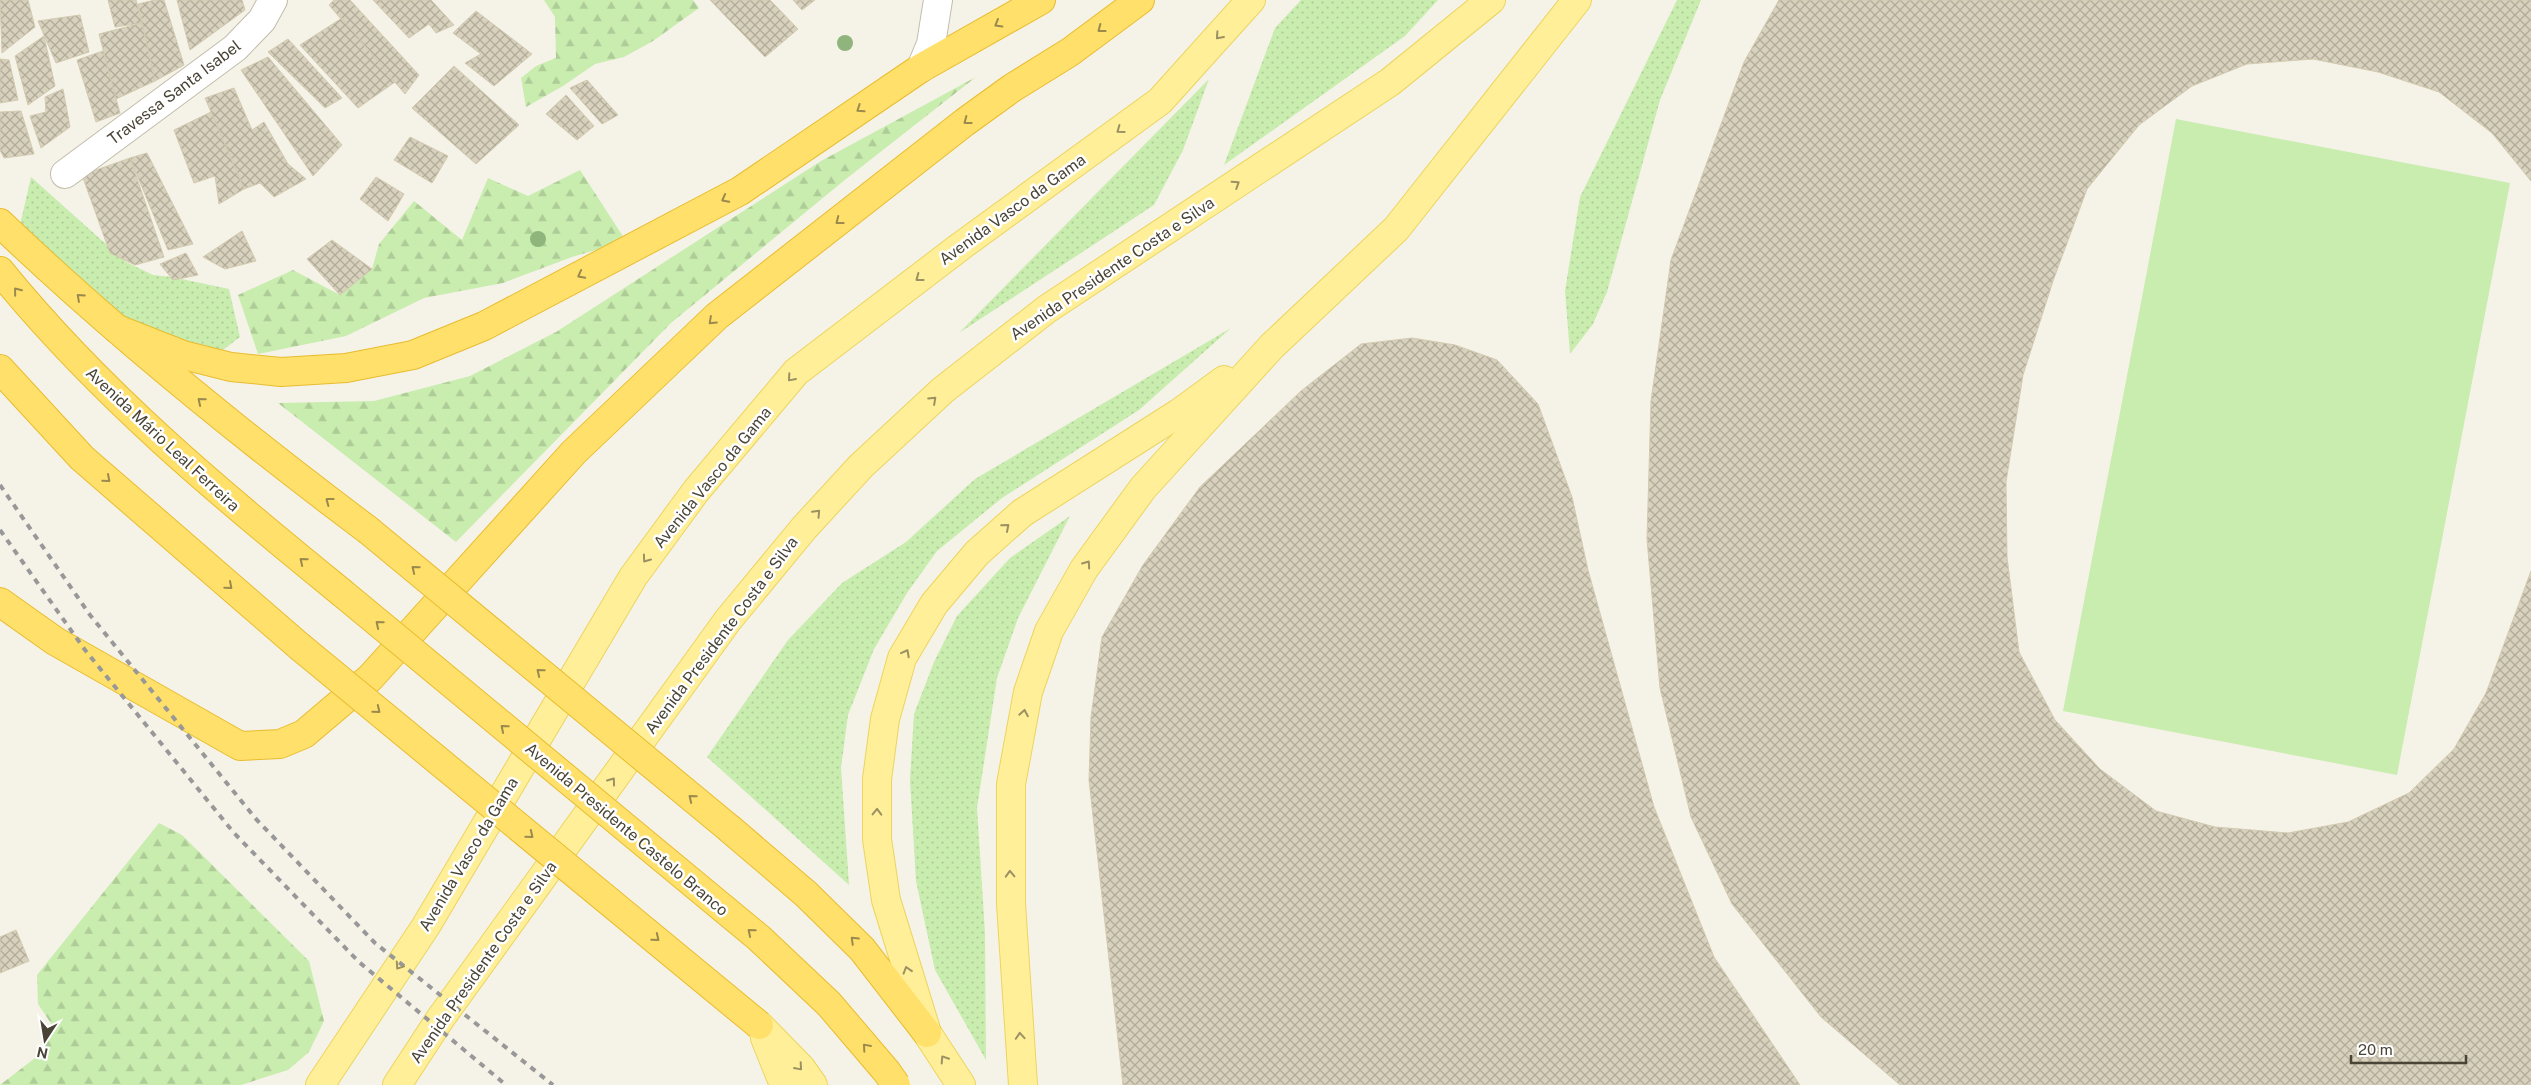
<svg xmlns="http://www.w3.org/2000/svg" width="2531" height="1085" font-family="'Public Sans',sans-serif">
  <defs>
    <pattern id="grass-dots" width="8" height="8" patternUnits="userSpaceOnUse" patternTransform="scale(1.25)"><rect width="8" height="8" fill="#c9ecaf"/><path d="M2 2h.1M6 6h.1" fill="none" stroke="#aecc97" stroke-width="1.8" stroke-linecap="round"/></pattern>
    <pattern id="forest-firs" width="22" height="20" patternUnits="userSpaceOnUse" patternTransform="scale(1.25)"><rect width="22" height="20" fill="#c9ecaf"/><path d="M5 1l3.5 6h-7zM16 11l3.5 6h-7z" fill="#aecc97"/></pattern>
    <pattern id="building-cross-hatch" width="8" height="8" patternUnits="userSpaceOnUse" patternTransform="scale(1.25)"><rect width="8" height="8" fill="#d8d1bd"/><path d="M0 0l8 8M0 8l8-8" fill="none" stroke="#b1ab9a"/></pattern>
  </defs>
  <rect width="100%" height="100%" fill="#f5f3e8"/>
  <g fill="url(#grass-dots)">
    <path d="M1301,0H1438L1405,36L1224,165L1275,28Z"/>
    <path d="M1677,0H1701L1660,100L1607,292L1593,324L1570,354L1565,291L1580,197Z"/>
    <path d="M1209,79L1183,150L1154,205L959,333Z"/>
    <path d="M31,177L126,262L153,275L172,277L229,289L240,337L223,350L188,346L98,314L13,256Z"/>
    <path d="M1231,328L1139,410L1002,498L937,551L907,593L874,649L848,715L841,768L849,885L707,757L788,640L842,583L906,542L975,479Z"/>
    <path d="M1070,516L1018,618L997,678L977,808L985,933L986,1060L935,970L916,881L910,780L914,714L934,662L957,616L1010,558Z"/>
  </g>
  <g fill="url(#forest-firs)">
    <path d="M544,0H693L699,8L653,41L624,57L595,64L563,86L526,107L521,78L536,66L556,58L555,17Z"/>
    <path d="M976,77L846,179L671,323L456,542L278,403L374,401L470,376L556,332L821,161Z"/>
    <path d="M580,170L626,241L572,257L503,283L424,298L346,336L258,354L238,295L293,270L340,295L372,269L379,244L414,201L462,240L488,178L528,196Z"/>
    <path d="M159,823L182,835L309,961L324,1021L309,1052L288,1070L241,1085H0L35,1058L54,1028L38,1004L37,975Z"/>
  </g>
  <path fill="#c9ecaf" d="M2176,119L2510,183L2397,775L2063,711Z"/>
  <g fill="url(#building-cross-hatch)" stroke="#d3caaf">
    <path d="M0,0H28L35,27L2,53Z"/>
    <path d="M108,0H136L142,23L115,27Z"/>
    <path d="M155,0H164L184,65L155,81L138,4Z"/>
    <path d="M177,0H242L245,10L190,50Z"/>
    <path d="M334,0H350L419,75L405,94L329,5Z"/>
    <path d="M373,0H431L454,25L436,33L429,24L409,38Z"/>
    <path d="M710,0H770L798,29L765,57Z"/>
    <path d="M793,0H815L802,10Z"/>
    <path d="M1779,0H2531V181L2492,133L2439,92L2378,72L2313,59L2247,64L2192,86L2139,125L2087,189L2053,281L2023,375L2006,482L2007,557L2019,652L2055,720L2100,769L2156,811L2215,827L2288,833L2348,822L2409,793L2454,749L2486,693L2531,571V1085H1900L1821,1017L1732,904L1691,817L1660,688L1647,539L1651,401L1671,260L1744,62Z"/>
    <path d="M476,11L532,54L494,86L465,63L481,54L453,33Z"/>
    <path d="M80,15L89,52L56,63L38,21Z"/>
    <path d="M342,18L395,82L358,108L300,45Z"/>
    <path d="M142,23L155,81L116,99L99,34Z"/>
    <path d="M44,36L55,86L28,105L15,56Z"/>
    <path d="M288,39L342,98L325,108L268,52Z"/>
    <path d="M103,51L120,113L96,122L77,60Z"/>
    <path d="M268,57L342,145L313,176L241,70Z"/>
    <path d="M0,59L9,60L18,100L0,103Z"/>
    <path d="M454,66L519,125L476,164L412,108Z"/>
    <path d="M587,80L618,115L602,124L570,88Z"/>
    <path d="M234,88L252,130L264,122L288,164L306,179L274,197L260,183L244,189L205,98Z"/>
    <path d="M63,89L70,127L41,148L30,116L46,112L45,97Z"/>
    <path d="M566,95L594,126L577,140L546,114Z"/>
    <path d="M21,111L34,154L4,158L0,150V112Z"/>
    <path d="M211,112L244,189L219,204L215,176L194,183L174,130Z"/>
    <path d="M410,137L448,156L432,183L394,160Z"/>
    <path d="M147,153L193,244L168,250L130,158Z"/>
    <path d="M130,158L164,257L135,265L110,253L82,175Z"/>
    <path d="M376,177L404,194L388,221L360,199Z"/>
    <path d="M242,231L256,261L225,269L203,257Z"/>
    <path d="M332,240L372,269L340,295L307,259Z"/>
    <path d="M186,253L198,275L173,280L160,264Z"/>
    <path d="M1412,338L1455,345L1497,360L1538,404L1572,497L1588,570L1654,807L1714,957L1800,1085H1123L1089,780L1091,717L1102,637L1143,565L1200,487L1301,391L1361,344Z"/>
    <path d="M16,930L29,961L0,973V937Z"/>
  </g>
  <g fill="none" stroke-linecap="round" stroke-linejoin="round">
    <g stroke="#c2bcaa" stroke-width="30">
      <g id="minor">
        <path d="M921,68L931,44L938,0"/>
        <path d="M65,174L235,48L262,20L273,0"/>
      </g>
    </g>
    <g stroke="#ecd45f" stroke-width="30">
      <g id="major">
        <path d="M759,1025L801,1068L813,1085"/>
        <path d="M765,1038L784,1085"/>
        <path d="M320,1085L426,926L633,577L696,491L796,372L961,246L1160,101L1251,0"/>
        <path d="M397,1085L440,1019L728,620L804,528L861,466L943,390L1047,309L1390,82L1491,0"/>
        <path d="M961,1085L927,1033L886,900L877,839V779L885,719L902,658L934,604L977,553L1022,513L1179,413L1224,380"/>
        <path d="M1023,1085L1011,904V784L1028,692L1049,631L1084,569L1143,488L1272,346L1396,229L1577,0"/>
      </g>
    </g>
    <g stroke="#e8bc2f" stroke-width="30">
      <g id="highway">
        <path d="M0,223C116,334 240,434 368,530"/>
        <path d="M0,271C99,393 219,493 341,592"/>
        <path d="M117,329L183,355L231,367L281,372L346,368L413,355L484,326L740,191L921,68L1041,0"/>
        <path d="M0,369L82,458L299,646"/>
        <path d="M0,602L55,641L240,746L280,744L304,734L370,678L574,452L717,316L965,122L1012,88L1070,52L1140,0"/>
        <path d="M730,829L806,894L862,949L927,1033"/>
      </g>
    </g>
    <use href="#minor" stroke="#fff" stroke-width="28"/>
    <use href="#major" stroke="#ffef98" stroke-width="28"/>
    <use href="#highway" stroke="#ffe06a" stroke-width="28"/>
    <g stroke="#989898" stroke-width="4" stroke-dasharray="6 6" stroke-linecap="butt">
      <path d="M0,485L90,615L256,819L375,943L553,1085"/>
      <path d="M0,530L85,650L234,833L359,962L506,1085"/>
    </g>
    <g stroke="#e8bc2f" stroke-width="30" stroke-linecap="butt">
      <g id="highway-bridge">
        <path d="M368,530L730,829"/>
        <path d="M341,592L759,938L829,1004L887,1072L896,1085"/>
        <path d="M299,646L759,1025"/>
      </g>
    </g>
    <use href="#highway-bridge" stroke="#ffe06a" stroke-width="28"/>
  </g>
  <g fill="#8fb47c">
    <circle cx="845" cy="43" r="8"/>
    <circle cx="538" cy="239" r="8"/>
  </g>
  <defs><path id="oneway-chevron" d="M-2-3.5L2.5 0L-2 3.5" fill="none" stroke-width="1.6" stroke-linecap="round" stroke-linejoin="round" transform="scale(1.25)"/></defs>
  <g stroke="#9b8a4d">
    <use href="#oneway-chevron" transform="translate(998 24) rotate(150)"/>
    <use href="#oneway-chevron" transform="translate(1101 29) rotate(143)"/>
    <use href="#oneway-chevron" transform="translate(860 109) rotate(146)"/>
    <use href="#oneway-chevron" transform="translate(967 121) rotate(143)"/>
    <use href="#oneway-chevron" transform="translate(725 199) rotate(152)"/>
    <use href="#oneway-chevron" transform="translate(839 221) rotate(142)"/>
    <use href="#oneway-chevron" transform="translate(581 275) rotate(152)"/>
    <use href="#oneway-chevron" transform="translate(17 291) rotate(-129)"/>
    <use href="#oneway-chevron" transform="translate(80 297) rotate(-138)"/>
    <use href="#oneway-chevron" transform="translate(712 321) rotate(137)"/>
    <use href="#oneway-chevron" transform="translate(201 401) rotate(-140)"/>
    <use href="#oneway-chevron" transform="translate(107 479) rotate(41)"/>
    <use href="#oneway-chevron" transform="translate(329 501) rotate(-143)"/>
    <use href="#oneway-chevron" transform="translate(303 561) rotate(-141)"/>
    <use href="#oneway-chevron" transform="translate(415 569) rotate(-141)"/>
    <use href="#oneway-chevron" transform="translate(229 586) rotate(41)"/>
    <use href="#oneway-chevron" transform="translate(379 624) rotate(-140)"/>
    <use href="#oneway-chevron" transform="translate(540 672) rotate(-141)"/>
    <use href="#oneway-chevron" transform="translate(377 710) rotate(39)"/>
    <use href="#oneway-chevron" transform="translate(504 728) rotate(-140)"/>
    <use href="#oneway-chevron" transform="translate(692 798) rotate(-141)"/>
    <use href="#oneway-chevron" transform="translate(530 835) rotate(39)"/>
    <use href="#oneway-chevron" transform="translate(751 932) rotate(-140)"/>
    <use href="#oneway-chevron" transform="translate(656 938) rotate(39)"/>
    <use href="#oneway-chevron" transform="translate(854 940) rotate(-136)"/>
    <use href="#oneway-chevron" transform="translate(866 1047) rotate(-131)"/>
  </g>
  <g stroke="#9b9162">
    <use href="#oneway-chevron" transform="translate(1219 36) rotate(132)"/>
    <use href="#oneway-chevron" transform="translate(1120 130) rotate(144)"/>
    <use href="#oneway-chevron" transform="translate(1236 184) rotate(-33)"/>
    <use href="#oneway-chevron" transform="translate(919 278) rotate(143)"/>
    <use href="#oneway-chevron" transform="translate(791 378) rotate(131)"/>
    <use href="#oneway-chevron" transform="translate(933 400) rotate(-43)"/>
    <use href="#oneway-chevron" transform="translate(817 513) rotate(-47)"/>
    <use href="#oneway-chevron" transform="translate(1006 527) rotate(-41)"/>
    <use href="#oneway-chevron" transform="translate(646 559) rotate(126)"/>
    <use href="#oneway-chevron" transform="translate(1087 564) rotate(-55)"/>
    <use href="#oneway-chevron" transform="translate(906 653) rotate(-62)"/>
    <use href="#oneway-chevron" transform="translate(1024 713) rotate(-80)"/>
    <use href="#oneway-chevron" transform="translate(612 781) rotate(-54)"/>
    <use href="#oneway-chevron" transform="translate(877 812) rotate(-89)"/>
    <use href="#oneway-chevron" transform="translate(1010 874) rotate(-92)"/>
    <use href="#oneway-chevron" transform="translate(399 966) rotate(124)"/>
    <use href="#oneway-chevron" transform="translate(907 970) rotate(-107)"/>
    <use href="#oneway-chevron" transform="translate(1020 1036) rotate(-94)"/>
    <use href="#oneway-chevron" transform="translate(944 1059) rotate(-123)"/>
    <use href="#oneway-chevron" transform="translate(799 1067) rotate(49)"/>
  </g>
  <g text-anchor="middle" stroke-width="5" stroke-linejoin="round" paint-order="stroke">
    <g font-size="16" fill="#494436" stroke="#fff">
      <text transform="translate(174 92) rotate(-37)" y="6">Travessa Santa Isabel</text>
      <text transform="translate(1012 209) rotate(-36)" y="6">Avenida Vasco da Gama</text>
      <text transform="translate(1112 268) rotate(-34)" y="6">Avenida Presidente Costa e Silva</text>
      <text transform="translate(163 439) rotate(43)" y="6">Avenida Mário Leal Ferreira</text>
      <text transform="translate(712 477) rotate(-51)" y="6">Avenida Vasco da Gama</text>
      <text transform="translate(721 635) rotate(-53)" y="6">Avenida Presidente Costa e Silva</text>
      <text transform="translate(627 829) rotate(40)" y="6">Avenida Presidente Castelo Branco</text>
      <text transform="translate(468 854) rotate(-59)" y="6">Avenida Vasco da Gama</text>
      <text transform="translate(483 962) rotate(-55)" y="6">Avenida Presidente Costa e Silva</text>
    </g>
  </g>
  <g transform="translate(45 1040) rotate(192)" stroke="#ffffff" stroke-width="4" paint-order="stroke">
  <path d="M0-4L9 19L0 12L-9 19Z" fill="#494436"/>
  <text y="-8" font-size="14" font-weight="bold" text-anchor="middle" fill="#494436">N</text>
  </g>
  <path d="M2351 1055v8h115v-8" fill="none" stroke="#494436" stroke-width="2.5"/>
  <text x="2358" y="1055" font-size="15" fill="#494436" stroke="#ffffff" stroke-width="4" paint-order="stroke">20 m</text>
</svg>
